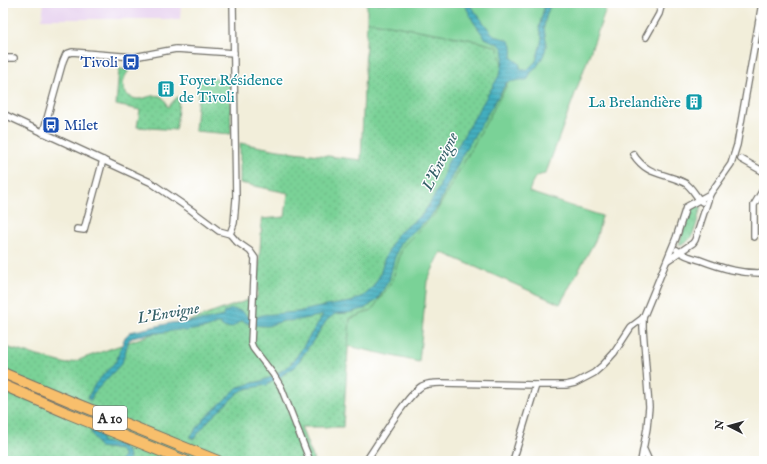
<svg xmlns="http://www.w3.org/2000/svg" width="767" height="464" font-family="'IM FELL English',serif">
  <defs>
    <pattern id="grass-dots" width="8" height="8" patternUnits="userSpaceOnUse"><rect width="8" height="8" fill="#7ad297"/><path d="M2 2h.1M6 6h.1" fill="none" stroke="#6ab482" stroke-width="1.8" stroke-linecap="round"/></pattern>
    <pattern id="water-rules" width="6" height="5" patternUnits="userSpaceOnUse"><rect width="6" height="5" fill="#42afc0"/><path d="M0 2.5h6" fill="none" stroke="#378f9c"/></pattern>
  </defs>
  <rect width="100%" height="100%" fill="#fff"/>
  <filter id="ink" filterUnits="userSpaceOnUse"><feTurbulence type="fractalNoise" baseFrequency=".025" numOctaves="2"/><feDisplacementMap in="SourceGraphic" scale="8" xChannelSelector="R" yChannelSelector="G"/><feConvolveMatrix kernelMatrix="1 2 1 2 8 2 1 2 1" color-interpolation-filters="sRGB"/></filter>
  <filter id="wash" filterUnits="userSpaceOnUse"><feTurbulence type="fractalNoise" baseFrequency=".012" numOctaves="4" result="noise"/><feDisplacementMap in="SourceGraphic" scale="16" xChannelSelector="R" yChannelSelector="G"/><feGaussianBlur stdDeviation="0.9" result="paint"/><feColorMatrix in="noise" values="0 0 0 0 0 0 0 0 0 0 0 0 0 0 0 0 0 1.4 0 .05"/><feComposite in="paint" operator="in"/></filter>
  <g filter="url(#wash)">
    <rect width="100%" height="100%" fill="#f2eeda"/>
    <path fill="#e7d2ef" d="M44,3H181L180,19H42Z"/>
    <g fill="url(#grass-dots)" stroke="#527e61">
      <path d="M367,21L469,39L498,47L507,85L435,214L403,246L392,281L372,310L350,319L343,427H301L314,461H3V345L9,348L67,364L257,297L262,219L285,217L288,193L240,183V143L278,150L361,160Z"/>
      <path d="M119,69L130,70C121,78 120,93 133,98C142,102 151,93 160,96C165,98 166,102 167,106L168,107L177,97L179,98L176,130L137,127L140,110L116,105Z"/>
      <path d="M204,77L230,80L231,134L195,131L199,83Z"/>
      <path d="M699,205L701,207C697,219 695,244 679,245L689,211Z"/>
    </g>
    <path fill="#7ad297" stroke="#527e61" d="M367,3H602L605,7V12L547,170L545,174C532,176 533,181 529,192L602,216L596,239L560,304L441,252L427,281L419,362L348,346L350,319L372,310L392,281L403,246L435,214L507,85L498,47L469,39L367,21Z"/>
    <g fill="url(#water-rules)" stroke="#366d76">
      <path d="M464,3H471V7C479,15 484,24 491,32C501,44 515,31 512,58L519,63L521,70H527L536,61L541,43L542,38L539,28L545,3H551C548,10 545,19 544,27C544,33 547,39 546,46C546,52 537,70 531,72L528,79L526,80C520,79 513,82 507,82L464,152L447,186L438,206L429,218L400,243L394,260L389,280L377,300L364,309L347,313L335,314L327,320L321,329L295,367L267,385L245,389L238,393L209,420L194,439L190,437L204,419L238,387L261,381L272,377L290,365L297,356L323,315L298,320L283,321L267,326L251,325L241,320C233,328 228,332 219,323L206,328L186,331L178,330L136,336L129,340L122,363L93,394L91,400L87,399L95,384L116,361L125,337L130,332L171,323L207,320L223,316L224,312L232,309L242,311L248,317L255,318L262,315L297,312L325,306L351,302L365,295L372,288L380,275L384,260L396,235L423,214L432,200L439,188L447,164L500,74L504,56L503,49L500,45L485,38L473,21Z"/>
      <path d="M90,430L101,435L102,442L108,443L120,444C125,449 131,453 128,461H120L123,457V454L119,450L99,447Z"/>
    </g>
  </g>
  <g filter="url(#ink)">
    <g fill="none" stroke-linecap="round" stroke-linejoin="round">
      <g stroke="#716f68" stroke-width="8">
        <g id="minor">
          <path d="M646,37L659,14L662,3"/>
          <path d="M755,46L764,47"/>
          <path d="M3,58H14"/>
          <path d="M3,114L150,182L191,210L219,231L230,234L237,242L250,251L255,258L251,343L253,348L273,374L281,387L310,461"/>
          <path d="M43,133L63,61L66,54L72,52L134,57L176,49L234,53"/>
          <path d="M633,154C648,177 664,172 685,183C692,187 696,197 702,202"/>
          <path d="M741,159L764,172"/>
          <path d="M77,229L84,230L103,160"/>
          <path d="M230,234L234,223L236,199L233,3"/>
          <path d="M754,237V205L764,188"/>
          <path d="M677,250C683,255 692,258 700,260C721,268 741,274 764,273"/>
          <path d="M668,260L693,243L695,240L710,194L731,164L737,145L762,3"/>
          <path d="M644,450L649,461"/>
          <path d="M366,461C378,444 406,396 422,386C428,383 435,383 441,383L536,385H566L575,383L594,373L603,365L614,353L631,327L643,318"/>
          <path d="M513,461L536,385"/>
          <path d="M641,461L647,428L649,407L643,328V318L676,238L686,207L710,194"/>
        </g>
      </g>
      <g stroke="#716f68" stroke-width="12">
        <g id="motorway">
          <path d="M3,373L72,402L218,461"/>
          <path d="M3,385L67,413L185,461"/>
        </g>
      </g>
      <use href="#minor" stroke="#fff" stroke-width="5.5"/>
      <use href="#motorway" stroke="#f8bf6c" stroke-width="10"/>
    </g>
  </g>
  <defs>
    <g id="bus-square" transform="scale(0.9)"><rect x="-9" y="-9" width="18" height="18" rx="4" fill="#1a4fb4" stroke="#fff"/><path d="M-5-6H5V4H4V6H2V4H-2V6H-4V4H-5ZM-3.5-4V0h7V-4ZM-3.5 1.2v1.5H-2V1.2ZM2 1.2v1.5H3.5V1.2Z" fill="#fff"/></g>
    <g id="building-square" transform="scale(0.9)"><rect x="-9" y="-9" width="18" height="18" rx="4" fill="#0f9aa8" stroke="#fff"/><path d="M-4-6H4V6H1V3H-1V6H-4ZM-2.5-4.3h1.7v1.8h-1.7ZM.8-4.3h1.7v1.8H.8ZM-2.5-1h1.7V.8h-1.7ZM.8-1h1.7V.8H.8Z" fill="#fff"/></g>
  </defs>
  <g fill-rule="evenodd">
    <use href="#bus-square" x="131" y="62"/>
    <use href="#building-square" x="166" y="89"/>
    <use href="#building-square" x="694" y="102"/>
    <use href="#bus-square" x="51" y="125"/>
  </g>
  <g text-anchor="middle" stroke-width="3" stroke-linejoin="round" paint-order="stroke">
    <rect fill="#fff" stroke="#6b6b6b" stroke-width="1" x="93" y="406" width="34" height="24" rx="3"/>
    <g font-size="14" font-weight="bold" fill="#2b2b2b">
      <text x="110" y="423">A 10</text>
    </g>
    <g font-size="15" fill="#164399" stroke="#fff" text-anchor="end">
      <text x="118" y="67">Tivoli</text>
      <text x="64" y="130" text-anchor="start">Milet</text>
    </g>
    <g font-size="15" fill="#0d838f" stroke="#fff" text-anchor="start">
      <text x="179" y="85">Foyer Résidence<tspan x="179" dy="17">de Tivoli</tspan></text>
      <text x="681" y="107" text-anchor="end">La Brelandière</text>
    </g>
    <g font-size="16" font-style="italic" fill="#346067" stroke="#fff">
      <text transform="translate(439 161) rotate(-64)" y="6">L'Envigne</text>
      <text transform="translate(168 312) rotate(-10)" y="6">L'Envigne</text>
    </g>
  </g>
  <rect width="767" height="464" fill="none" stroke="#fff" stroke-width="16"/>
  <g transform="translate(729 426) rotate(276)" stroke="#ffffff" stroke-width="3" paint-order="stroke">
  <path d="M0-3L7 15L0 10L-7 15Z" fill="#2b2b2b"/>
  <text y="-6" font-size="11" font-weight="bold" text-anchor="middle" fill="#2b2b2b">N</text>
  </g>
</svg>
